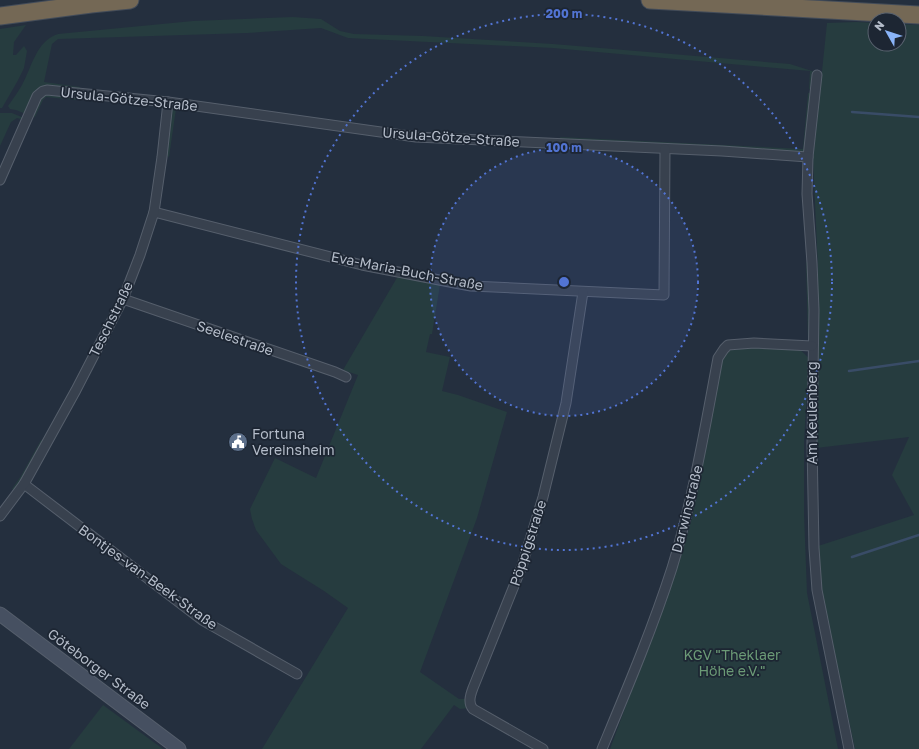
<svg xmlns="http://www.w3.org/2000/svg" width="919" height="749" font-family="'Golos Text',sans-serif">
  <rect width="100%" height="100%" fill="#242f3e"/>
  <g fill="#263c3f">
    <path d="M293,17L321,19L340,31L354,34L423,36L553,44L790,64L815,72L813,89H809L810,71L553,48L348,38L321,28L247,33L58,39L52,44L44,82L80,87L79,90L47,87L26,114L16,110L10,109L8,106C13,99 18,92 22,85C32,67 36,41 58,34L193,21Z"/>
    <path d="M857,22L875,23V44H899V24L919,25V749H855L821,590L818,546L914,515L892,475L909,437L816,448L818,269L813,158L827,23Z"/>
    <path d="M26,25L14,42L13,55H16L24,46L27,51L24,68L17,82L2,108H0V29Z"/>
    <path d="M808,93H812L805,150L803,152L561,140L560,137L803,149Z"/>
    <path d="M46,94L76,97V100L46,97L43,100L35,117L32,116L39,100Z"/>
    <path d="M178,107L197,110V112L176,109L169,157L166,155L172,110L176,109Z"/>
    <path d="M0,113H12L24,118V120L17,118L11,122L0,146Z"/>
    <path d="M806,262L809,263L811,310L810,340H808Z"/>
    <path d="M398,276L440,285L432,334H430L426,352L450,357L442,391L458,395L507,412L477,518L420,672L459,699H467L469,708L460,709L454,705L421,749H262L348,608L324,591L281,564L256,530L252,519L250,509L275,458L316,478L358,375L343,370Z"/>
    <path d="M734,347L798,348L809,358L804,441V514L807,593L838,749H610L682,554L693,514L723,357L727,351Z"/>
    <path d="M41,440L44,441L24,477L14,490L12,489L21,476Z"/>
    <path d="M103,705L163,749H69Z"/>
  </g>
  <g fill="none" stroke-linecap="round" stroke-linejoin="round">
    <g stroke="#394c67" stroke-width="2.5">
      <path d="M852,112L919,117"/>
      <path d="M849,371L919,361"/>
      <path d="M852,557L919,535"/>
    </g>
    <g stroke="#565f6c" stroke-width="11">
      <g id="street">
        <path d="M817,75L808,157L807,194L812,263L814,310L812,444L814,548L817,590L849,749"/>
        <path d="M0,180L37,96L43,91L47,90L168,102L416,137L722,151L808,157"/>
        <path d="M154,212L362,265L460,284L471,286L664,295L665,149"/>
        <path d="M123,299L335,372L346,377"/>
        <path d="M24,484L202,620L297,674"/>
        <path d="M0,516L24,484L76,390L123,299L140,255L154,212L162,157L168,102"/>
        <path d="M543,749L473,709C468,703 470,696 473,688L522,566L543,497L566,403L583,292"/>
        <path d="M602,749C627,689 652,630 672,568C693,499 705,428 718,358L724,349L728,345L754,343L812,346"/>
      </g>
    </g>
    <g stroke="#565f6c" stroke-width="15">
      <path id="secondary" d="M0,614L179,749"/>
    </g>
    <g stroke="#434c59" stroke-width="19">
      <g id="highway">
        <path d="M650,0L919,15"/>
        <path d="M0,16L91,4L130,0"/>
      </g>
    </g>
    <use href="#street" stroke="#38414e" stroke-width="9"/>
    <use href="#secondary" stroke="#465061" stroke-width="13"/>
    <use href="#highway" stroke="#746855" stroke-width="17"/>
  </g>
  <circle cx="564" cy="282" r="134" fill="#5274d3" fill-opacity=".12"/>
  <g fill="none" stroke="#5274d3" stroke-width="2" stroke-dasharray="2 4">
    <circle cx="564" cy="282" r="134"/>
    <circle cx="564" cy="282" r="268"/>
  </g>
  <defs>
    <g id="civic-disc" transform="scale(1)"><circle r="9.5" fill="#5c6f8a" stroke="#1d2633"/><path d="M-.6-6.5H3V-4.5H.6V-3L4-1V1h2V6H-6V1h2V-1L-.6-3ZM-1.2 2.5V6h2.4V2.5Z" fill="#fff"/></g>
  </defs>
  <g fill-rule="evenodd">
    <use href="#civic-disc" x="238" y="442"/>
  </g>
  <g text-anchor="middle" stroke-width="3.5" stroke-linejoin="round" paint-order="stroke">
    <g font-size="14" fill="#b4bcc9" stroke="#1d2633">
      <text transform="translate(129 99) rotate(6)" y="5">Ursula-Götze-Straße</text>
      <text transform="translate(451 137) rotate(4)" y="5">Ursula-Götze-Straße</text>
      <text transform="translate(407 271) rotate(11)" y="5">Eva-Maria-Buch-Straße</text>
      <text transform="translate(111 319) rotate(-64)" y="5">Teschstraße</text>
      <text transform="translate(235 338) rotate(19)" y="5">Seelestraße</text>
      <text transform="translate(812 413) rotate(-90)" y="5">Am Keulenberg</text>
      <text transform="translate(687 509) rotate(-76)" y="5">Darwinstraße</text>
      <text transform="translate(528 543) rotate(-72)" y="5">Pöppigstraße</text>
      <text transform="translate(148 577) rotate(36)" y="5">Bontjes-van-Beek-Straße</text>
      <text transform="translate(99 669) rotate(37)" y="5">Göteborger Straße</text>
    </g>
    <g font-size="14" fill="#b4bcc9" stroke="#1d2633" text-anchor="start">
      <text x="252" y="439">Fortuna<tspan x="252" dy="16">Vereinsheim</tspan></text>
    </g>
    <g font-size="14" fill="#6b9a76" stroke="#1d2633">
      <text x="732" y="660">KGV "Theklaer<tspan x="732" dy="16">Höhe e.V."</tspan></text>
    </g>
  </g>
  <circle cx="564" cy="282" r="6" fill="#5274d3" stroke="#1d2633" stroke-width="2"/>
  <g font-size="12" text-anchor="middle" font-weight="bold" fill="#5274d3" stroke="#1d2633" stroke-width="3.5" stroke-linejoin="round" paint-order="stroke">
    <text x="564" y="18">200 m</text>
    <text x="564" y="152">100 m</text>
  </g>
  <g transform="translate(887 32) rotate(309)"><circle r="19" fill="#1d2633" stroke="#59626f"/>
  <path d="M0-3L7 15L0 10L-7 15Z" fill="#8ab4f8"/>
  <text y="-6" font-size="11" font-weight="bold" text-anchor="middle" fill="#b4bcc9">N</text>
  </g>
</svg>
